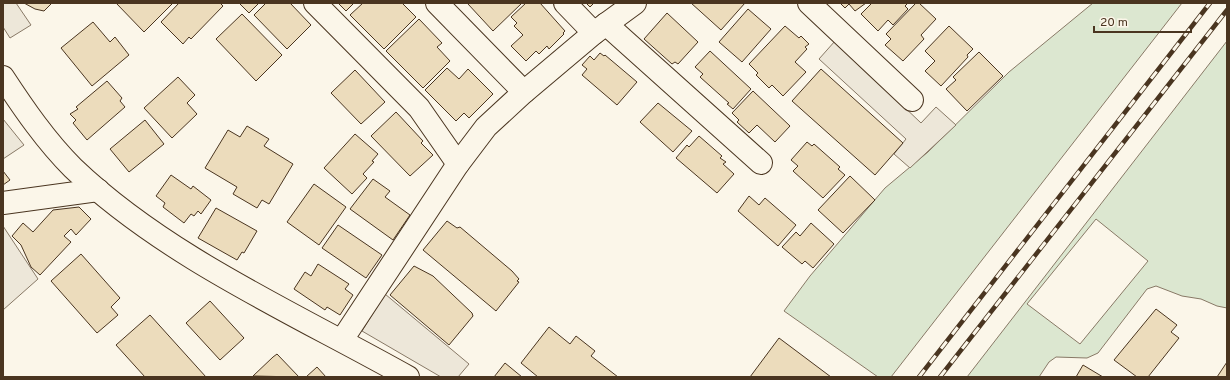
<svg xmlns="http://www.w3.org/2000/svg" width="1230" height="380" font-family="Overpass,sans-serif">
  <rect width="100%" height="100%" fill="#fbf6e9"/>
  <g fill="#dce7d0" stroke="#887966" fill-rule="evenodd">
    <path d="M1093,3H1182L891,377H878L784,311L810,276L885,188L928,152L1009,72Z"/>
    <path d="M1227,41V308L1217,306L1201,299L1182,296L1156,286L1147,289L1098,353L1087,358L1056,357L1049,362L1039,377H967ZM1096,219L1148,261L1080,344L1027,304Z"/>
  </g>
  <g fill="#ede7d9" stroke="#887966">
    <path d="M3,3H16L31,25L10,38L3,27Z"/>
    <path d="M835,41L921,123L936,107L956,125L910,168L894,154L906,139L819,59Z"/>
    <path d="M3,119L24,145L3,159Z"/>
    <path d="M3,226L38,279L3,310Z"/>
    <path d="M385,294L469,364L458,377H441L362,331Z"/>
  </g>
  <g fill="#ecdcbc" stroke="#4a3520">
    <path d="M24,3H52L44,11L35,9Z"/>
    <path d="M116,3H173L144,32Z"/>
    <path d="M179,3H220L223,6L191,39L189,37L183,44L161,22Z"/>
    <path d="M239,3H259L249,13Z"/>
    <path d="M266,3H290L311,25L287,49L254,15Z"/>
    <path d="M338,3H354L346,11Z"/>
    <path d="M363,3H402L416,17L384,49L350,15Z"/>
    <path d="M469,3H522L493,31L468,4Z"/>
    <path d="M526,3H540L565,31L563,33L564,34L549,49L547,46L539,54L536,51L526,61L511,46L523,35L514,26L517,23L511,17Z"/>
    <path d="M586,3H594L590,7Z"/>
    <path d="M691,3H745L721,30Z"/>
    <path d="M840,3H866L855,11L849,4L845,8Z"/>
    <path d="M872,3H908L905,6L908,9L893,25L888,20L878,31L861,14Z"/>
    <path d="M916,3H919L936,19L921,35L924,39L903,61L885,45L891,39L886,34Z"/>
    <path d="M748,9L771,29L742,62L719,42Z"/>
    <path d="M667,13L698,42L678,64L675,62L672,64L644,39Z"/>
    <path d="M242,14L282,55L256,81L216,39Z"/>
    <path d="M419,19L442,43L437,47L450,61L423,88L386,51Z"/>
    <path d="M93,22L110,42L115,37L129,55L92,86L61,48Z"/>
    <path d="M785,26L799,38L801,36L809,44L805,47L807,49L795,62L806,72L783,96L772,85L769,88L756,75L758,73L749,64Z"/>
    <path d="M949,26L973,49L967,55L968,57L941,86L925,71L935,61L925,51Z"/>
    <path d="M710,51L751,89L733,109L727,104L729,103L700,77L703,74L695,67Z"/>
    <path d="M979,52L1003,76L967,111L946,89L956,80L953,77Z"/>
    <path d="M600,53L604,56L605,55L637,82L617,105L582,75L587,69L582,65L590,56L594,60Z"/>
    <path d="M447,68L459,79L468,69L493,94L469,118L464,113L456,121L425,90Z"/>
    <path d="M821,69L903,143L875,175L792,101Z"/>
    <path d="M355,70L385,102L361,124L331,93Z"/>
    <path d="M178,77L195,95L187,103L197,114L172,138L144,108Z"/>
    <path d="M107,81L122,98L120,101L125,107L87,140L73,123L76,120L70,114L78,109L76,107Z"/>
    <path d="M753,91L790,126L775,142L757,125L749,133L737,122L739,120L732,113Z"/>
    <path d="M658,103L692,131L673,152L640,122Z"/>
    <path d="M396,112L423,141L421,143L433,155L410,176L371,136Z"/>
    <path d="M145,120L164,144L129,172L110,149Z"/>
    <path d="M247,126L269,139L264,146L293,164L269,204L262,200L257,208L233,194L237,187L205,168L228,130L240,137Z"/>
    <path d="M355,134L378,154L372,161L374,162L363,174L367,178L352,194L324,168Z"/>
    <path d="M699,136L722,156L720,158L726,162L723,164L734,174L717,193L676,158L687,145L689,147Z"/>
    <path d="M807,142L812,146L814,144L840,167L838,169L845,175L823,198L793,171L798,166L791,160Z"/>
    <path d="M3,171L10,180L3,185Z"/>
    <path d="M171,175L191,189L193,186L211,200L201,214L198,211L194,216L191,214L184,223L163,207L165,203L156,196Z"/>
    <path d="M850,176L875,200L843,233L818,210Z"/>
    <path d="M373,179L390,191L385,197L410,215L393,240L350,209Z"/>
    <path d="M314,184L346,207L319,245L287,222Z"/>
    <path d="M749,196L759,205L765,198L796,225L778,246L738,211Z"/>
    <path d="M79,207L91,219L76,235L71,229L64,236L71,242L40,275L31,267L21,245L12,236L23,223L33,232L53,210Z"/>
    <path d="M216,208L257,231L244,253L242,252L237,260L198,238Z"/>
    <path d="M447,221L457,228L460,227L512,271L519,279L517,281L519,282L496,311L423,250Z"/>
    <path d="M811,223L834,244L813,268L805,261L802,264L782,247L796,232L800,236Z"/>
    <path d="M338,225L382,255L366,278L322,248Z"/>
    <path d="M81,254L120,298L111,307L118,315L97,333L51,281Z"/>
    <path d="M318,264L349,284L345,289L353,295L340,315L327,307L325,310L294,289L305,272L311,276Z"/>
    <path d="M414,266L433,276L472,313L473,316L449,345L390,295Z"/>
    <path d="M210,301L244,338L220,360L186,323Z"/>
    <path d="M1156,309L1177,325L1171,332L1179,338L1148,377H1137L1114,360Z"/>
    <path d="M150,315L206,377H145L116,345Z"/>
    <path d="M549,327L570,344L576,336L595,351L591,356L618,377H538L521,363Z"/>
    <path d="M779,338L831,377H750Z"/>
    <path d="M277,354L299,377L253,376L273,357Z"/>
    <path d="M1227,362V377H1217Z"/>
    <path d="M505,363L522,377H494Z"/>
    <path d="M1083,365L1103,377H1076Z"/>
    <path d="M317,367L326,377H306Z"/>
  </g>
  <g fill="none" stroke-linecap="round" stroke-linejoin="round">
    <g stroke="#4a3520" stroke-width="24">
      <g id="street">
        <path d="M315,3L419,108L458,164"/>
        <path d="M437,3L524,92"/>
        <path d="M565,3L594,33"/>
        <path d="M809,3L912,100"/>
        <path d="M606,24L761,163"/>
        <path d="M3,203L98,190"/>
        <path d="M342,340L458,164L486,127L524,92L594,33L635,3"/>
      </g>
    </g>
    <g stroke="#4a3520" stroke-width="24">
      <path id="secondary" d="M3,77C24,109 46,141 73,168C166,257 296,314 408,377"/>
    </g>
    <use href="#street" stroke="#fbf6e9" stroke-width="22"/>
    <use href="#secondary" stroke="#fbf6e9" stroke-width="22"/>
    <g stroke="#4a3520" stroke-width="4.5">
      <g id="rail">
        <path d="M919,377L1210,3"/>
        <path d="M940,377L1227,10"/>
      </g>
    </g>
    <use href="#rail" stroke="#fbf6e9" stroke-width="3" stroke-dasharray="9" stroke-linecap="butt"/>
  </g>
  <rect width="1230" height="380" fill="none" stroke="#4a3520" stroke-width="8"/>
  <path d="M1094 26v6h97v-6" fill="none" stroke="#4a3520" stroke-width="2"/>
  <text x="1100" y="26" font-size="12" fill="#4a3520" stroke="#fbf6e9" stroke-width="3" paint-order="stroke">20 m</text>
</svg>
